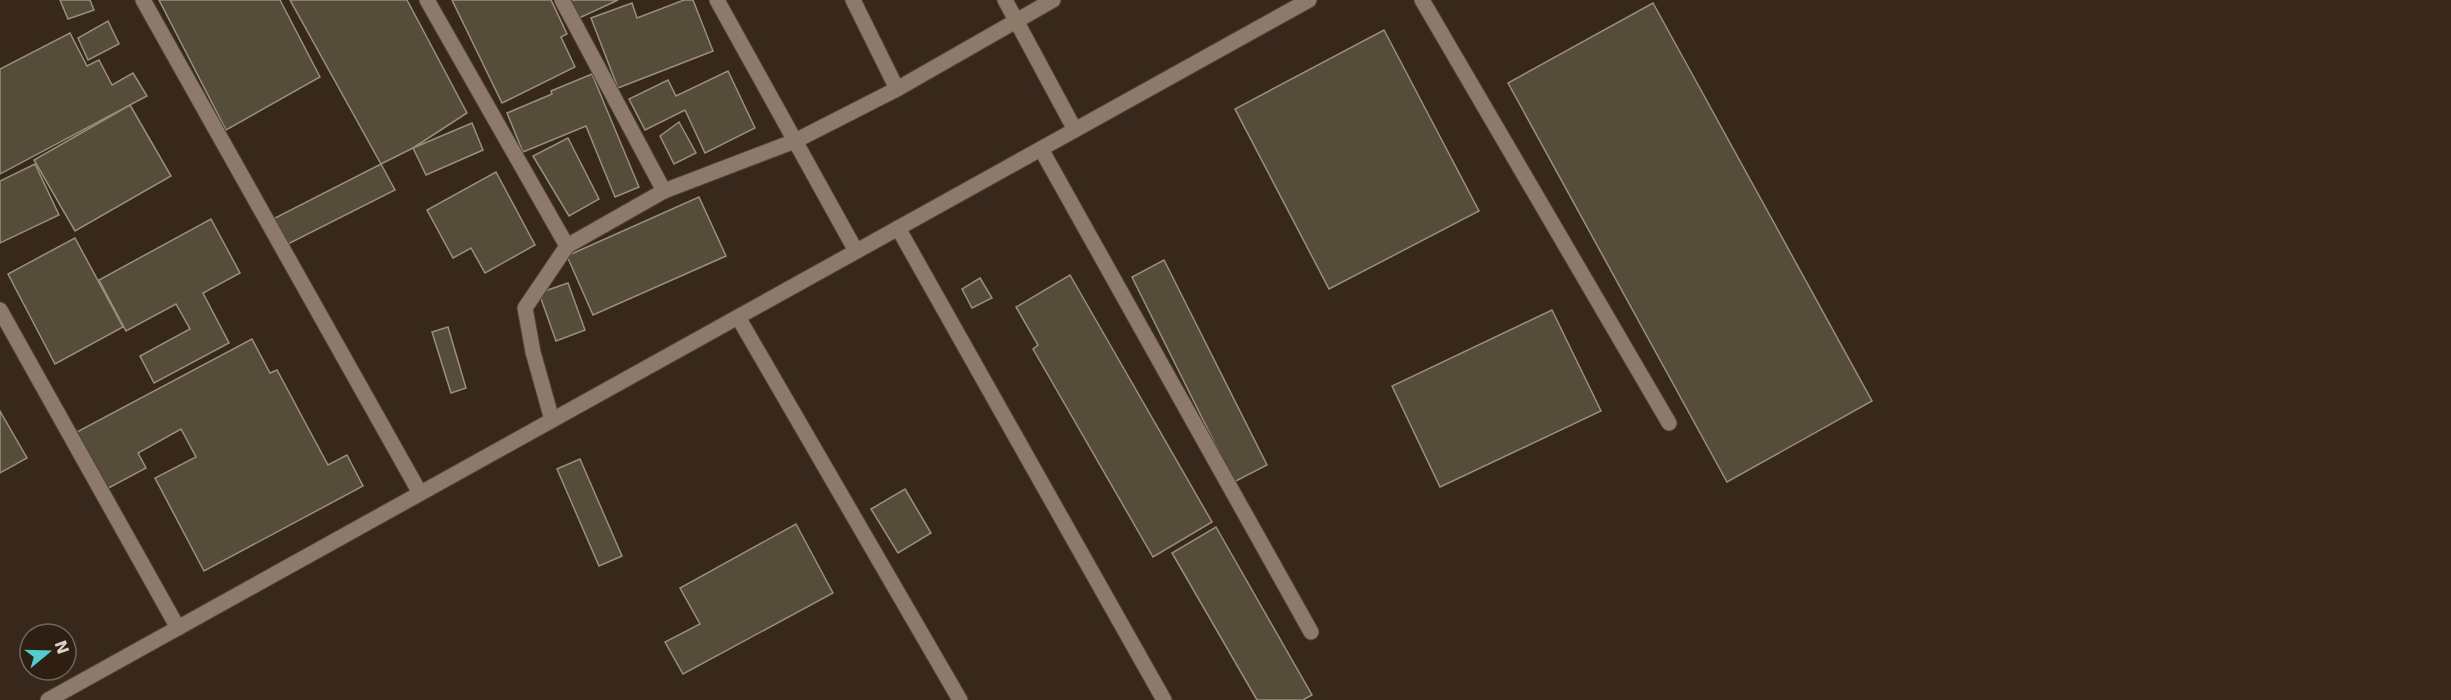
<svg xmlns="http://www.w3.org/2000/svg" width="2451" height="700" font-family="'DejaVu Sans',sans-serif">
  <rect width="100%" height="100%" fill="#38281b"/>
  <g fill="#554d3a" stroke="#99907b" stroke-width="1.5">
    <path d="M60,0H90L94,10L68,19Z"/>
    <path d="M159,0H280L320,77L226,130Z"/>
    <path d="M290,0H407L467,113L413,148L381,164Z"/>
    <path d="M452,0H551L567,34L561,37L575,67L502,103Z"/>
    <path d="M568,0H618L577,19Z"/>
    <path d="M684,0H693L713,51L618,88L591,18L632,3L637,18Z"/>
    <path d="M1653,3L1872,401L1727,482L1508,83Z"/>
    <path d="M108,21L119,44L88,60L78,38Z"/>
    <path d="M1384,30L1479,211L1329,289L1235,109Z"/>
    <path d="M70,33L87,66L99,60L112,85L133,73L147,96L0,174V69Z"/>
    <path d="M728,71L755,128L705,153L685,110L645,130L629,99L668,80L676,96Z"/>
    <path d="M592,74L639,187L615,197L586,126L523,152L507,113L552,94L551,91Z"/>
    <path d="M130,105L171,176L75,231L34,160Z"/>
    <path d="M679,122L696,153L674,164L660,136Z"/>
    <path d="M472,123L483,150L426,175L413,148Z"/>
    <path d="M568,138L599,199L569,216L533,156Z"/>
    <path d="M35,164L59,215L0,243V181Z"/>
    <path d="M381,164L395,190L284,246L271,220Z"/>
    <path d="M496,172L535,245L485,273L471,248L453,258L427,210Z"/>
    <path d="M699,197L726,256L593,315L567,256Z"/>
    <path d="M211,219L240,273L203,293L229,343L154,383L140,356L190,329L176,304L126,331L99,280Z"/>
    <path d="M75,238L123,327L55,364L8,274Z"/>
    <path d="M1164,260L1267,465L1234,482L1132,277Z"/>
    <path d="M1070,275L1212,522L1153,557L1033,349L1038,345L1016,307Z"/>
    <path d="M980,278L992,298L972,308L962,289Z"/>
    <path d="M568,283L585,330L556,341L539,293Z"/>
    <path d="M1552,310L1601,411L1440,487L1392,386Z"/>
    <path d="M448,327L466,388L451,393L432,332Z"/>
    <path d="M252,339L270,373L277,370L328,465L347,455L363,486L204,571L155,478L196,457L181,429L138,453L146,468L103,491L73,434Z"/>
    <path d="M0,411L27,458L0,473Z"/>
    <path d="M580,459L622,556L599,566L557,469Z"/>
    <path d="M905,489L931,533L898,553L871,509Z"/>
    <path d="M796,524L833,593L683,674L665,642L700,624L680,588Z"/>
    <path d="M1216,527L1312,695L1303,700H1257L1172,553Z"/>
  </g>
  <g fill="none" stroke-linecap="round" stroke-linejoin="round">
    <g stroke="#504338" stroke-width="17">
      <g id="minor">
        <path d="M143,0L420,493"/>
        <path d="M427,0L567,246"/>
        <path d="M562,0L664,191"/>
        <path d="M717,0L856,251"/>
        <path d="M853,0L897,89"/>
        <path d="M1005,0L1075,130"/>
        <path d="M1422,0L1669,423"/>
        <path d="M1041,149L1311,632"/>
        <path d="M898,228L1164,700"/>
        <path d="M0,310L178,628"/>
        <path d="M738,317L960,700"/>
        <path d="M552,420L533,352L525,308L567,246L664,191L795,141L897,89L1053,0"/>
        <path d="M48,700L1309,0"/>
      </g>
    </g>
    <use href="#minor" stroke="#8d7a6b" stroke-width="15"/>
  </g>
  <g transform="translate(48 652) rotate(71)"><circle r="28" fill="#2e1f12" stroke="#74665b" stroke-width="1.5"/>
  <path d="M0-4.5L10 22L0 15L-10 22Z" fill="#52cdcd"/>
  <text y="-9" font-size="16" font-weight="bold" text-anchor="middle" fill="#dcd1c9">N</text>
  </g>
</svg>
